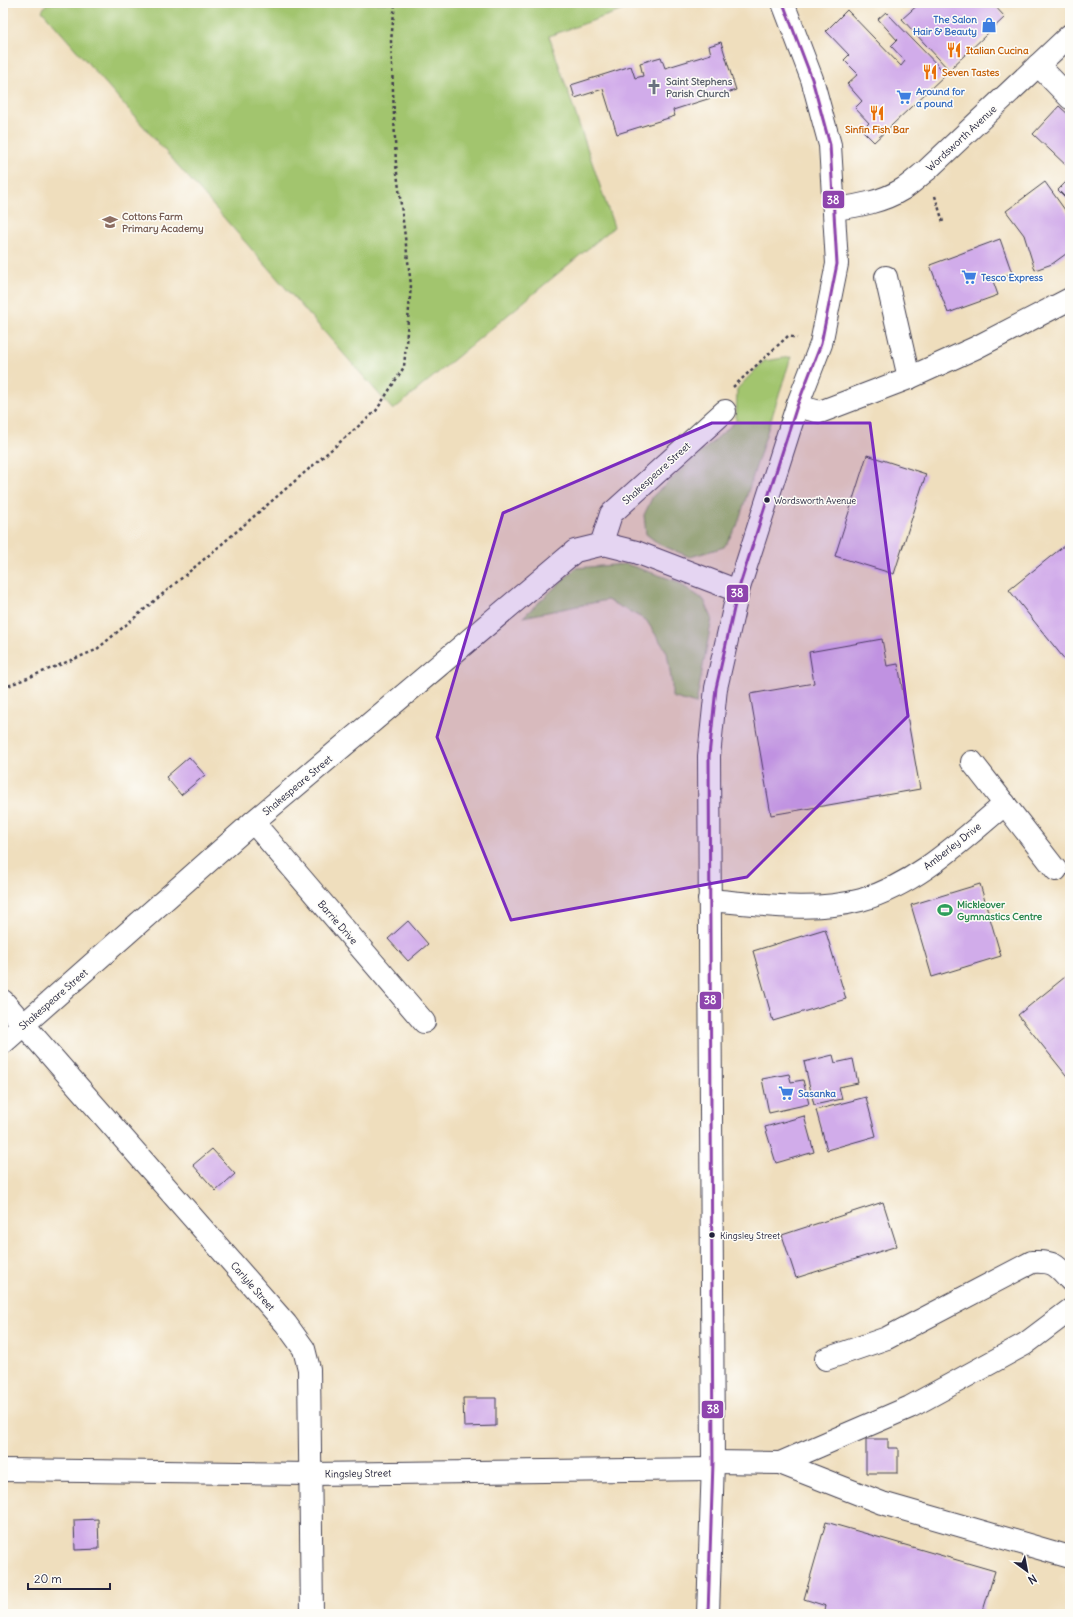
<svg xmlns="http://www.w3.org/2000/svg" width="1073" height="1617" font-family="Delius,sans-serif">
  <rect width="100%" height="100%" fill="#fdfcf7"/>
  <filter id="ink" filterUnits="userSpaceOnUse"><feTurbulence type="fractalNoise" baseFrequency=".025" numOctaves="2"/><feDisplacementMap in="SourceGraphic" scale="8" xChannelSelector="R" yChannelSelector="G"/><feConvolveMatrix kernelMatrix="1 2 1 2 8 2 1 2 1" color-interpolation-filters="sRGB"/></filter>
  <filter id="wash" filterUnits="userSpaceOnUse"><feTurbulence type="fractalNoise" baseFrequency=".012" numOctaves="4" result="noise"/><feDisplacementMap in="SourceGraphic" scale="16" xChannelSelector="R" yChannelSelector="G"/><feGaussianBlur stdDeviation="0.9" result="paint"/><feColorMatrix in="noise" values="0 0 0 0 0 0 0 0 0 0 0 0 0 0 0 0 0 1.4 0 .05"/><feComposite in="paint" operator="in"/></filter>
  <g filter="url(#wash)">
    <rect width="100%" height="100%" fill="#efdebd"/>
    <g fill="#a2c56e" stroke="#627454">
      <path d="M47,3H643L549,36L614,227L393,410L42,11Z"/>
      <path d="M791,357L737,526L724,547L690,557L659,544L646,534L644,515L653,496L736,421L737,389L764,361Z"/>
      <path d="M626,564L676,581L704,600L712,618L696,704L672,697V685L667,652L646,620L607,600L523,617L576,568Z"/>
    </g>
    <g id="blocks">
      <g fill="#d1acea">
        <path d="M920,3H992L1005,17L949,70L902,19Z"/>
        <path d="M847,10L901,66L905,61L891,46L897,40L878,19L886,12L946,74L874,142L862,130L869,123L855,108L862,101L847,84L858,74L844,60L849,55L826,31Z"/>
        <path d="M721,42L736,90L673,110L675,116L617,134L603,89L575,98L571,85L631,66L635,78L643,76L640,63L661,57L665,68L711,54L709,46Z"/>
        <path d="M1059,106L1070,116V169L1033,134Z"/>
        <path d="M1070,178V202L1058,190Z"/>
        <path d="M1045,182L1070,217V251L1052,264L1035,270L1024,235L1006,211Z"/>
        <path d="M1000,239L1012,273L993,281L998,295L948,313L930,265Z"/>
        <path d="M867,455L926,474L894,574L835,556Z"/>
        <path d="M1070,541V666L1009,590Z"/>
        <path d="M882,639L887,666L898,664L920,789L771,815L750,694L814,683L809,652Z"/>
        <path d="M189,757L205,775L181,795L166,777Z"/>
        <path d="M980,884L1001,956L932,977L911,905Z"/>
        <path d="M408,921L428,944L408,961L388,939Z"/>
        <path d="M825,929L846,999L773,1021L753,951Z"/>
        <path d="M1070,973V1080L1018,1015Z"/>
        <path d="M833,1055L835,1063L853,1059L858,1083L839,1087L842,1099L814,1105L804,1062Z"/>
        <path d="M789,1074L791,1082L803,1080L809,1104L769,1113L762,1079Z"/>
        <path d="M866,1097L876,1136L827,1150L816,1110Z"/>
        <path d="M804,1116L814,1152L776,1163L765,1127Z"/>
        <path d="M212,1149L235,1174L216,1191L193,1165Z"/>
        <path d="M883,1202L897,1246L796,1278L782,1235Z"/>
        <path d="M463,1398H496V1426L464,1427Z"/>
        <path d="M866,1439H888V1448H898V1473H866Z"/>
        <path d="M98,1519L99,1549L75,1550L74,1520Z"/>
        <path d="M826,1522L995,1571L982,1614H824L826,1606L804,1599Z"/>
      </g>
    </g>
  </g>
  <g filter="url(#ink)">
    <use href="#blocks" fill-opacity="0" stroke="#413e4e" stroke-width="1"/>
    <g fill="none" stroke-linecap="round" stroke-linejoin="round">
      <g stroke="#413e4e" stroke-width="24">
        <g id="minor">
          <path d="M1038,65L1070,98"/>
          <path d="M834,209C858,206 882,202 903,189C911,184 919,176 927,170L1070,35"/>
          <path d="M886,277L909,378"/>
          <path d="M797,406L820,412L909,378L975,348L1070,299"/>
          <path d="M601,545L611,514L725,411"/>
          <path d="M972,762L1056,870"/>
          <path d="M253,822L424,1022"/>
          <path d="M709,900C758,904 813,913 861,900C917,884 961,841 1005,804"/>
          <path d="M3,1001L286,1324L304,1349L309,1369L312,1614"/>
          <path d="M3,1043L253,822L575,551L604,544L636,552L738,591"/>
          <path d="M826,1359L887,1338L1032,1262C1053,1261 1056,1264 1070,1280"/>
          <path d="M713,1462L780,1463L882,1503L1070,1557"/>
          <path d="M780,1463L910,1407L1025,1344L1070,1310"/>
          <path d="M3,1470L311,1474L713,1469"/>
          <path d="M708,1614L713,1462L709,756L716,688L738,591L797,406L821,344L837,264L830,145L812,79L783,3"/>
        </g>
      </g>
      <g stroke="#413e4e" stroke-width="2.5" stroke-dasharray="3 3" stroke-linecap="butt">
        <path d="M935,196L943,222"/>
        <path d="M733,387L788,336L797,338"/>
        <path d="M3,688L96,650L215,550L376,411L404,367L411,285L396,165L391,41L395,3"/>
      </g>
      <use href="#minor" stroke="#fff" stroke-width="22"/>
      <g stroke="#fdfcf7" stroke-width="6">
        <path id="bus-1" d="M708,1614L713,1462L709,756L716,688L738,591L797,406L821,344L837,264L830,145L812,79L783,3"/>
      </g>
      <use href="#bus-1" stroke="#8e44ad" stroke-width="3"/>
    </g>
  </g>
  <path fill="#7b2cbf" fill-opacity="0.2" stroke="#7b2cbf" stroke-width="3" stroke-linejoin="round" d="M712,423H870L908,716L747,877L511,920L437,737L503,513Z"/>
  <defs>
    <g id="shop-bare" transform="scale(1.2)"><path d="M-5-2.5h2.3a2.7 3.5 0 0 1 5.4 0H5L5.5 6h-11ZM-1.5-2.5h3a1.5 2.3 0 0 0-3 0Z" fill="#3f7fe0" stroke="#fdfcf7" stroke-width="2.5" paint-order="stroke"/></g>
    <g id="restaurant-bare" transform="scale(1.2)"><path d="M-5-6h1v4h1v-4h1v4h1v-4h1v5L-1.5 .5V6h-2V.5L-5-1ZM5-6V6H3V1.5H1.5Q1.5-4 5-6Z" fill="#e8710a" stroke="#fdfcf7" stroke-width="2.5" paint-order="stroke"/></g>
    <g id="church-bare" transform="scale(1.2)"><path d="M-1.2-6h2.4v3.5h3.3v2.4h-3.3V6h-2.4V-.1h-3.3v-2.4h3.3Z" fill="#6b7280" stroke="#fdfcf7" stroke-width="2.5" paint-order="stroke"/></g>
    <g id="supermarket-bare" transform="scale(1.2)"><path d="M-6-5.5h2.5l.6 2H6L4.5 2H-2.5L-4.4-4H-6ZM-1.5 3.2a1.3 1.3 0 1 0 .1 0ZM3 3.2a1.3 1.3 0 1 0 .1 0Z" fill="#3f7fe0" stroke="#fdfcf7" stroke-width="2.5" paint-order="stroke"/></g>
    <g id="school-bare" transform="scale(1.2)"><path d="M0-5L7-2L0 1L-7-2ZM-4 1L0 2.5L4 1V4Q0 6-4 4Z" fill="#8d6e63" stroke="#fdfcf7" stroke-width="2.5" paint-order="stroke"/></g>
    <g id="stadium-bare" transform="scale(1.2)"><path d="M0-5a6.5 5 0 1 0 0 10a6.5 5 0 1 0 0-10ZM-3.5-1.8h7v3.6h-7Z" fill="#2e9e5b" stroke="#fdfcf7" stroke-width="2.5" paint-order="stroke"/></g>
  </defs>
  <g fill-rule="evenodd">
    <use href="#shop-bare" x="989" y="25"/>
    <use href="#restaurant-bare" x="954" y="50"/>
    <use href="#restaurant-bare" x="930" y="72"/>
    <use href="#church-bare" x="654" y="87"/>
    <use href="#supermarket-bare" x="904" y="97"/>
    <use href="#restaurant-bare" x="877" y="113"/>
    <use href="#school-bare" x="110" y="222"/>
    <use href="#supermarket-bare" x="969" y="277"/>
    <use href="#stadium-bare" x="945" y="910"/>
    <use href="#supermarket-bare" x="786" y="1093"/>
  </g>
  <g fill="#22223b" stroke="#fdfcf7" stroke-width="1.5">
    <circle cx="767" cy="500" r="3.5"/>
    <circle cx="712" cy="1235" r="3.5"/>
  </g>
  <g text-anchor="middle" stroke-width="3" stroke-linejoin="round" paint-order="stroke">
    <g font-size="9" fill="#22223b" stroke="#fdfcf7" text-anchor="start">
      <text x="774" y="504">Wordsworth Avenue</text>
      <text x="720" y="1239">Kingsley Street</text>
    </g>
    <g font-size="10" font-weight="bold" fill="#366cbe" stroke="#fdfcf7" text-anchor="start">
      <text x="977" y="23" text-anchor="end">The Salon<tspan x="977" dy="12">Hair &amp; Beauty</tspan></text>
      <text x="916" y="95">Around for<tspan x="916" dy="12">a pound</tspan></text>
      <text x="981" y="281">Tesco Express</text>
      <text x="798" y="1097">Sasanka</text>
    </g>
    <g font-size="10" font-weight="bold" fill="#c56008" stroke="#fdfcf7" text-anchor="start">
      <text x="966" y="54">Italian Cucina</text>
      <text x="942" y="76">Seven Tastes</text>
      <text x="877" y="133" text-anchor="middle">Sinfin Fish Bar</text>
    </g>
    <g font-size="10" font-weight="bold" fill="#5b616d" stroke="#fdfcf7" text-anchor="start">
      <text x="666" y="85">Saint Stephens<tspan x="666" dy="12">Parish Church</tspan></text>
    </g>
    <g font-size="10" fill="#22223b" stroke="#fdfcf7">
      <text transform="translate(961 138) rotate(-43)" y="4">Wordsworth Avenue</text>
      <text transform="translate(656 473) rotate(-42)" y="4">Shakespeare Street</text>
      <text transform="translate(297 785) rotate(-40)" y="4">Shakespeare Street</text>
      <text transform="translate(952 846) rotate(-38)" y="4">Amberley Drive</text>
      <text transform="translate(338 922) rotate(49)" y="4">Barrie Drive</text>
      <text transform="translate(53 999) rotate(-41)" y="4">Shakespeare Street</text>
      <text transform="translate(253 1286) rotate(49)" y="4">Carlyle Street</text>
      <text transform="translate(358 1473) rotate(-1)" y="4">Kingsley Street</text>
    </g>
    <g font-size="10" font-weight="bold" fill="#785e54" stroke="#fdfcf7" text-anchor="start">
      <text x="122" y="220">Cottons Farm<tspan x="122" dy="12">Primary Academy</tspan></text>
    </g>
    <g font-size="10" font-weight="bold" fill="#27864d" stroke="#fdfcf7" text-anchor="start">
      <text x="957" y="908">Mickleover<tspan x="957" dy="12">Gymnastics Centre</tspan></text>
    </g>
  </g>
  <g stroke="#fdfcf7" stroke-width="1.5">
    <rect x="822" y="190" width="23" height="19" rx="4" fill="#8e44ad"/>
    <rect x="726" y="584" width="23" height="19" rx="4" fill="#8e44ad"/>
    <rect x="699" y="991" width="23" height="19" rx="4" fill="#8e44ad"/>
    <rect x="701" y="1400" width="23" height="19" rx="4" fill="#8e44ad"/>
  </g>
  <g font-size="11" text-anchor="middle" font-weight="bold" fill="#fff">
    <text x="833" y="204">38</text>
    <text x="737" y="597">38</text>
    <text x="710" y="1004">38</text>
    <text x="713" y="1413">38</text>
  </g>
  <rect width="1073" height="1617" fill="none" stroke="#fdfcf7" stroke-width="16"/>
  <g transform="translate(1027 1571) rotate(148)" stroke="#fdfcf7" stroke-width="3" paint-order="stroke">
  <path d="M0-3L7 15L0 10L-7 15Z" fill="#22223b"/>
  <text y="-6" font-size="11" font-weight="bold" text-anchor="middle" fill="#22223b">N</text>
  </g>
  <path d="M28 1583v6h82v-6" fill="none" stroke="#22223b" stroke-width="2"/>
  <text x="34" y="1583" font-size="12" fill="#22223b" stroke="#fdfcf7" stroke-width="3" paint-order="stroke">20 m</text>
</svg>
